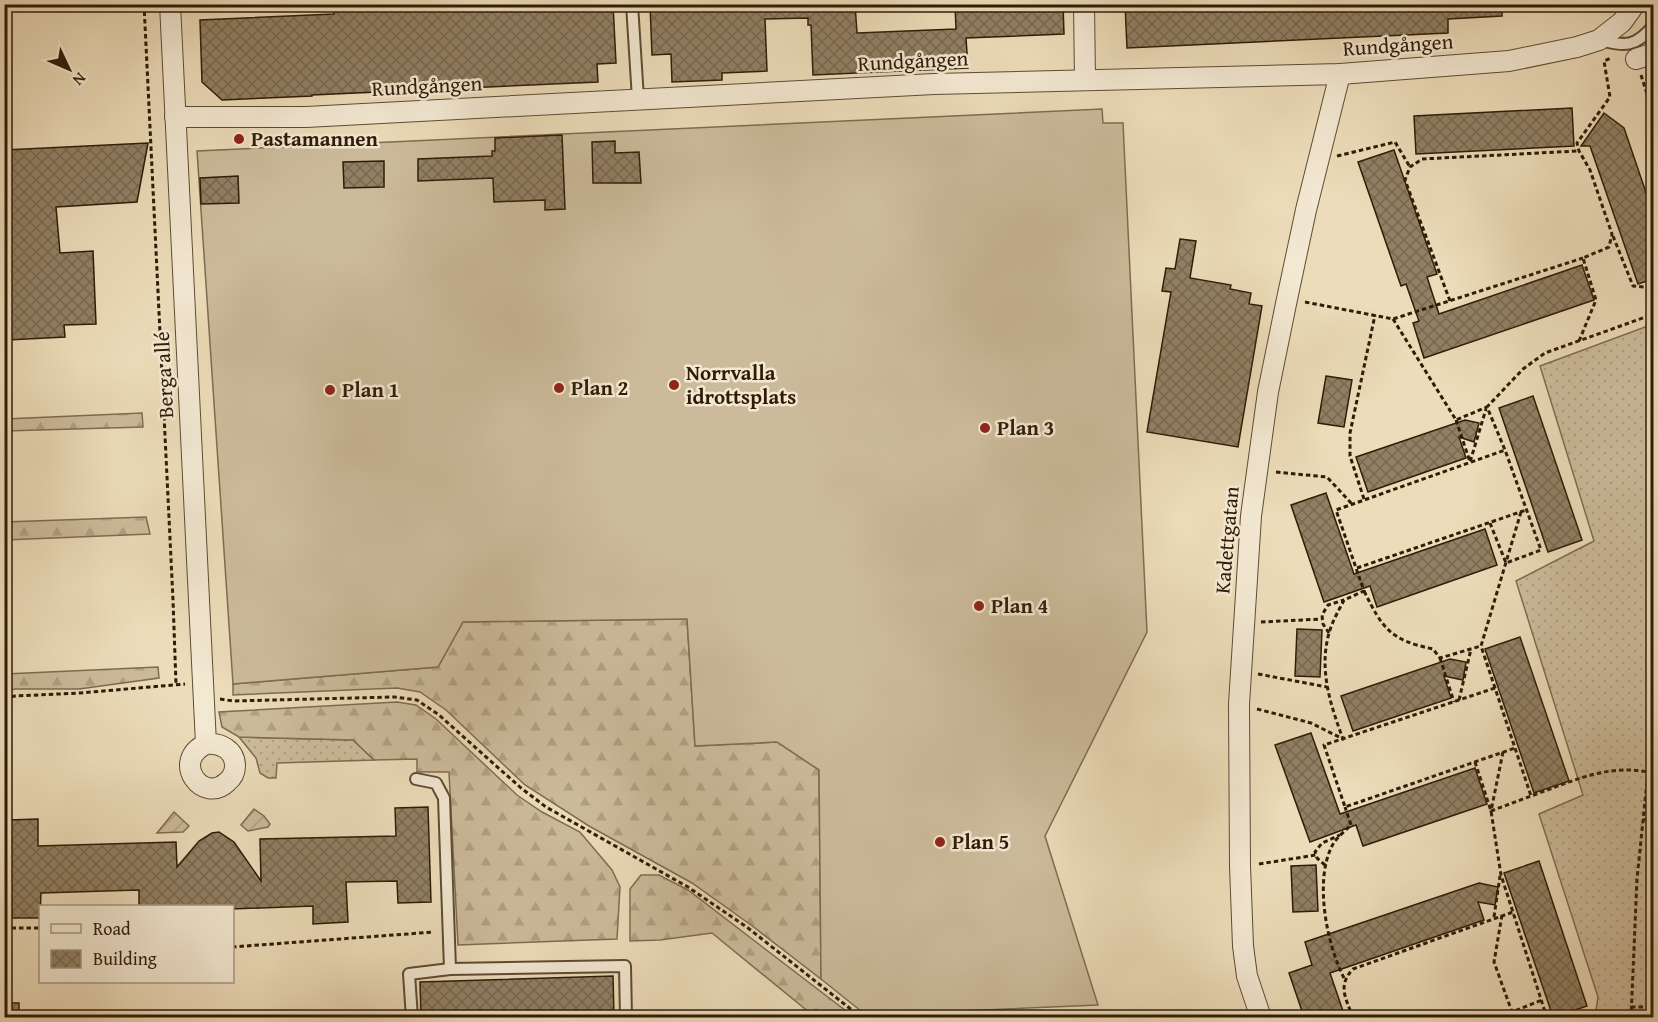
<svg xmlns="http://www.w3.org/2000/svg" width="1658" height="1022" font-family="'Gentium Book Plus',serif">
  <defs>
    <pattern id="grass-dots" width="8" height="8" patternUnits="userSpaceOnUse" patternTransform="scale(1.5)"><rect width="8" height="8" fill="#ccbb9b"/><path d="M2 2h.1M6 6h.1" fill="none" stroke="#b0a084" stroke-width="1.8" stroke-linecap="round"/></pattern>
    <pattern id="forest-firs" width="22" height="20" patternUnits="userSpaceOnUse" patternTransform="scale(1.5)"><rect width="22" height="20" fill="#ccbb9b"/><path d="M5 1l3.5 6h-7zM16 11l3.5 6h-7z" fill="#b0a084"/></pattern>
    <pattern id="garden-furrows" width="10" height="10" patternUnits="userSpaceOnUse" patternTransform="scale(1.5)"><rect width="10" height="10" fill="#ccbb9b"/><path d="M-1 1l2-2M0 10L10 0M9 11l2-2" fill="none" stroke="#b0a084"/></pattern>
    <pattern id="building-cross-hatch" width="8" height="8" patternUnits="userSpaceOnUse" patternTransform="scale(1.5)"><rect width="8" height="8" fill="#918064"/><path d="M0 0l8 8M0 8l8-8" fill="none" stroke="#776850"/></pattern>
  </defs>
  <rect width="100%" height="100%" fill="#ecdcb9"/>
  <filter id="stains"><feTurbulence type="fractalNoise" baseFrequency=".00333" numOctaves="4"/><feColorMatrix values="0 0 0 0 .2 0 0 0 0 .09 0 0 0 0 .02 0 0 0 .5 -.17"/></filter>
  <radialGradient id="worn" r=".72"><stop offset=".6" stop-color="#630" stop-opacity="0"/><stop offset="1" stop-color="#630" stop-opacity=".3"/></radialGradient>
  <g fill="url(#grass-dots)" stroke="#7e6c52" stroke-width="1.5">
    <path d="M1653,324V1017H1595L1598,997L1539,814L1583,795L1516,581L1594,541L1540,366Z"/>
    <path d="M239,737L353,740L374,760L277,763L276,778H268L260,773L256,758Z"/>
  </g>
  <g fill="url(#forest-firs)" stroke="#7e6c52" stroke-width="1.5">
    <path d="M142,413L143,427L5,431V419Z"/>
    <path d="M146,517L150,534L5,540V522Z"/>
    <path d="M687,619L695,746L777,742L819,770L821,979L751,925L692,883L589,826L525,785L446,710L420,692L397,688L233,695V684L438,667L463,622Z"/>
    <path d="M158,667L159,678L79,689H15L5,692V674Z"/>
    <path d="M397,702L416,705L436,719L517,795L542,812L580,832L612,870L620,887L617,939L458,945L449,772H417V759L374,760L353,740L239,737L222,727L219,712Z"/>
    <path d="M641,875H659L688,890L854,1017H815L712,933L660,940L630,941V889Z"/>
  </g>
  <g fill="url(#garden-furrows)" stroke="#7e6c52" stroke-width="1.5">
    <path d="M254,809L264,816L270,824L268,827L248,831L241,825Z"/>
    <path d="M174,812L189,826L183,832L157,833Z"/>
  </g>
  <path fill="#ccbb9b" stroke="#7e6c52" stroke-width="1.5" d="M1102,109L1103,123H1123L1147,632L1045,836L1098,1005L866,1015L821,979L819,770L777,742L695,746L687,619L463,622L438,667L233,684L197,151Z"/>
  <g fill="url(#building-cross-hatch)" stroke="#2f1c08" stroke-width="1.5">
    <path d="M334,4H613L616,63L597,64L598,82L312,95V96L222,100L202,82L200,20L334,14Z"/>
    <path d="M650,4H855L857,33L956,29L955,4H1063L1064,34L966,38L968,68L813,75L811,25H808V18L765,19L767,71L722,73V80L672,82L671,54L652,55Z"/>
    <path d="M1125,4H1502V16L1448,19V33L1127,48Z"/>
    <path d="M1572,108L1574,146L1416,154L1414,116Z"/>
    <path d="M1604,113L1624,128L1653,213V279L1638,284L1590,146H1581Z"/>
    <path d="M562,135L565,209L545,210V200L494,202L493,178L418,181V159L492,156V151H495V138Z"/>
    <path d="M615,141V153L639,152L641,183H593L592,142Z"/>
    <path d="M148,143L137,202L56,207L60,253L93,251L96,324L64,325L65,337L8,340V329H4V150Z"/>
    <path d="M1394,150L1437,274L1427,277L1439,314L1582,265L1594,300L1424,358L1413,323L1419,321L1406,284L1401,286L1358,162Z"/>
    <path d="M384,161V187L344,188L343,162Z"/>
    <path d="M238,176L239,203L201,204L200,178Z"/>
    <path d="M1180,239L1196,241L1190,278L1231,285L1230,289L1251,293L1249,304L1262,306L1238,447L1147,432L1171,292L1162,291L1166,268L1175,269Z"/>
    <path d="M1326,376L1352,380L1344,427L1318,423Z"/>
    <path d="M1533,396L1582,540L1548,552L1499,408Z"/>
    <path d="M1465,420L1479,423L1474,442L1459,437L1466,458L1368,492L1356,457Z"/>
    <path d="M1326,493L1354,574L1485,529L1497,565L1377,607L1370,586L1324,602L1291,505Z"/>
    <path d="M1297,629L1322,630L1320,677L1295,676Z"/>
    <path d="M1520,637L1569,781L1534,793L1485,649Z"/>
    <path d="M1450,659L1466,662L1463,680L1444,676L1451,698L1353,731L1341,696Z"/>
    <path d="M1311,733L1340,814L1475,768L1487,804L1363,846L1356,825L1310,842L1275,745Z"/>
    <path d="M428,807L431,902L398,903L397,881L346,882L348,922L313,924V906L232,909V906H139V890L41,893L40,918H12L9,820L38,819V846L176,842L177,867L199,841L212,833L219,832L234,842L261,881L260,839L396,836L395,808Z"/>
    <path d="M1539,861L1587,1006L1554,1017H1553L1504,873Z"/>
    <path d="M1316,865L1318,911L1293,912L1291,866Z"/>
    <path d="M1479,883L1498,887L1495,905L1478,902L1484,920L1330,973L1345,1017H1304L1289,973L1312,965L1305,942Z"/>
    <path d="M613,976L614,1017H421L420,982Z"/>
    <rect x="4" y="1003" width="15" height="14"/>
  </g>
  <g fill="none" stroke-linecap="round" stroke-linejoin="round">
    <g stroke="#5e4c34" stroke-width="14">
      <g id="lane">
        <path d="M632,4L638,99"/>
        <path d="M1599,40C1626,46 1635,48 1654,25"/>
        <path d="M416,779L436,783L444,798L450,969"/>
        <path d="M412,1018L409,974L450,969L625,966L626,1018"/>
      </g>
    </g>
    <g stroke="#5e4c34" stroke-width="22">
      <g id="street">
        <path d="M170,4L206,744C170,761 203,805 227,782C232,778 235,772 235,766C235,750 220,742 206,744"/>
        <path d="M1084,4L1085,79"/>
        <path d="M1636,59L1654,53"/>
        <path d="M175,117H306L934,84L1340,74L1509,61L1577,47L1599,40L1622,22L1635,4"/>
        <path d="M1261,1018L1247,976L1243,946L1240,866L1239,704L1251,516L1268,392L1287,299L1306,210L1340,74"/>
      </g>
    </g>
    <g stroke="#2f1c08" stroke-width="3" stroke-dasharray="4.5 3" stroke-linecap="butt">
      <path d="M144,4L173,600L176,684"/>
      <path d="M1641,75L1654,116"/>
      <path d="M1337,156L1395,142L1410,167"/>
      <path d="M1613,236L1633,286L1654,288"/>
      <path d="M1450,301L1405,180L1410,167L1422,159L1578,151"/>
      <path d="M1305,302L1393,319L1583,258"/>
      <path d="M1393,319L1456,420L1487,407"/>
      <path d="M1579,341L1596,300L1583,258L1609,247L1612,234L1590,170L1579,151L1577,143L1610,97L1604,61L1611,58"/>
      <path d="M1456,420L1470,462L1486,409"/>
      <path d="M1276,472L1327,477L1352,504"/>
      <path d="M1364,499L1350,456V433L1375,315"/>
      <path d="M1521,512L1481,646L1531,796C1571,782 1605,764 1648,772"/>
      <path d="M1490,523L1506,563L1541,550L1505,450L1487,407L1523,369L1545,353L1654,314"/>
      <path d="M1357,568L1526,510"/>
      <path d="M1364,591C1383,629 1390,640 1433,649L1440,658L1481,646"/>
      <path d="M1261,622L1322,619"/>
      <path d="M1329,633L1323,624L1322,615L1328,605L1344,600"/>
      <path d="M1440,658L1454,702"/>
      <path d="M1258,674L1327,687"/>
      <path d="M1495,688L1324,745L1345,807L1515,748"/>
      <path d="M4,698L15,696L80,693L185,684"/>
      <path d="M220,699L233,701L394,697L417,700L439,715L521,788L546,807L688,887L748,928L862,1018"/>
      <path d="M1459,700L1471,649"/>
      <path d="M1257,709L1311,723L1343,739C1330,704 1318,667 1330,630C1333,620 1339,610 1344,600L1364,591L1336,510L1505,450"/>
      <path d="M1503,752L1491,811L1531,796"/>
      <path d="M1475,762L1491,811L1501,875L1547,1018"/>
      <path d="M1643,820L1654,819"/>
      <path d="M1259,864L1316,855"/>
      <path d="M1325,865L1317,858L1315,852L1322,843L1340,835"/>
      <path d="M1502,915L1494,962L1512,1012L1542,1000"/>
      <path d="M1494,917L1500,876"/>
      <path d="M4,928H40"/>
      <path d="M232,947L434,932"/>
      <path d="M1344,978C1327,945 1314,881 1332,846C1336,838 1345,831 1351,825L1345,807"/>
      <path d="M1631,1007H1654"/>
      <path d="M886,1018L981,1013H1025L1042,1018"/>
      <path d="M1353,1018C1346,998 1337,986 1353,969L1513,912"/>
      <path d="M1631,1018L1637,879L1648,772L1654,756"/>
    </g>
    <use href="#lane" stroke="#f3e8d2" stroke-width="10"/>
    <use href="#street" stroke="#f3e8d2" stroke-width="20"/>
  </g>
  <g fill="#8f2418" stroke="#f3e8d2" stroke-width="2">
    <circle cx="239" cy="139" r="6"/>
    <circle cx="674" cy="385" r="6"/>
    <circle cx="559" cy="388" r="6"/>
    <circle cx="330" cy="390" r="6"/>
    <circle cx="985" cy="428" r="6"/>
    <circle cx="979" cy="606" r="6"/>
    <circle cx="940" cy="842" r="6"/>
  </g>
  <g text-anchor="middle" stroke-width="5" stroke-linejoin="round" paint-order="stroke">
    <g font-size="21" fill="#2f1c08" stroke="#f3e8d2">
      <text transform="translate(1398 45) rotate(-4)" y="7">Rundgången</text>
      <text transform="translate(913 61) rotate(-3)" y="7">Rundgången</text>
      <text transform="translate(427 86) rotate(-3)" y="7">Rundgången</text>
      <text transform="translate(164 375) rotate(-93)" y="7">Berga allé</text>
      <text transform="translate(1227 540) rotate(-85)" y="7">Kadettgatan</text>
    </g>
    <g font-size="21" font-weight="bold" fill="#2f1c08" stroke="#f3e8d2" text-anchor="start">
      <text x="251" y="146">Pastamannen</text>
      <text x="686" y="380">Norrvalla<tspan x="686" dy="24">idrottsplats</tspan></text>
      <text x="571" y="395">Plan 2</text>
      <text x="342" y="397">Plan 1</text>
      <text x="997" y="435">Plan 3</text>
      <text x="991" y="613">Plan 4</text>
      <text x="952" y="849">Plan 5</text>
    </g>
  </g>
  <rect width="1658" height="1022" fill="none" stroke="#ecdcb9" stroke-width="24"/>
  <rect x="6" y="6" width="1646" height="1010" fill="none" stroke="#2f1c08" stroke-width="3"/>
  <rect x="12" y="12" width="1634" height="998" fill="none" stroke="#2f1c08" stroke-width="1.5"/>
  <rect x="39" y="905" width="195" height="78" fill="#f3e8d2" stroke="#a59681" stroke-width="1.5"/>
  <rect x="51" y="924" width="30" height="9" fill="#f3e8d2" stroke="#a59681" stroke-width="1.5"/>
  <text x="93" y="935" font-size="18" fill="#2f1c08">Road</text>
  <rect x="51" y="950" width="30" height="18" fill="url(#building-cross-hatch)" stroke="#a59681" stroke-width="1.5"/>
  <text x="93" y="965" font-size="18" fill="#2f1c08">Building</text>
  <g transform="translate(69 69) rotate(134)" stroke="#f3e8d2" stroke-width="4.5" paint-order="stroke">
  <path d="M0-4.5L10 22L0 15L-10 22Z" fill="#2f1c08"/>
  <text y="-9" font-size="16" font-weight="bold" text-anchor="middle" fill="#2f1c08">N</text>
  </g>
  <rect width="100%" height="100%" filter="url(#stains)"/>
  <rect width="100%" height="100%" fill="url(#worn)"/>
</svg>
